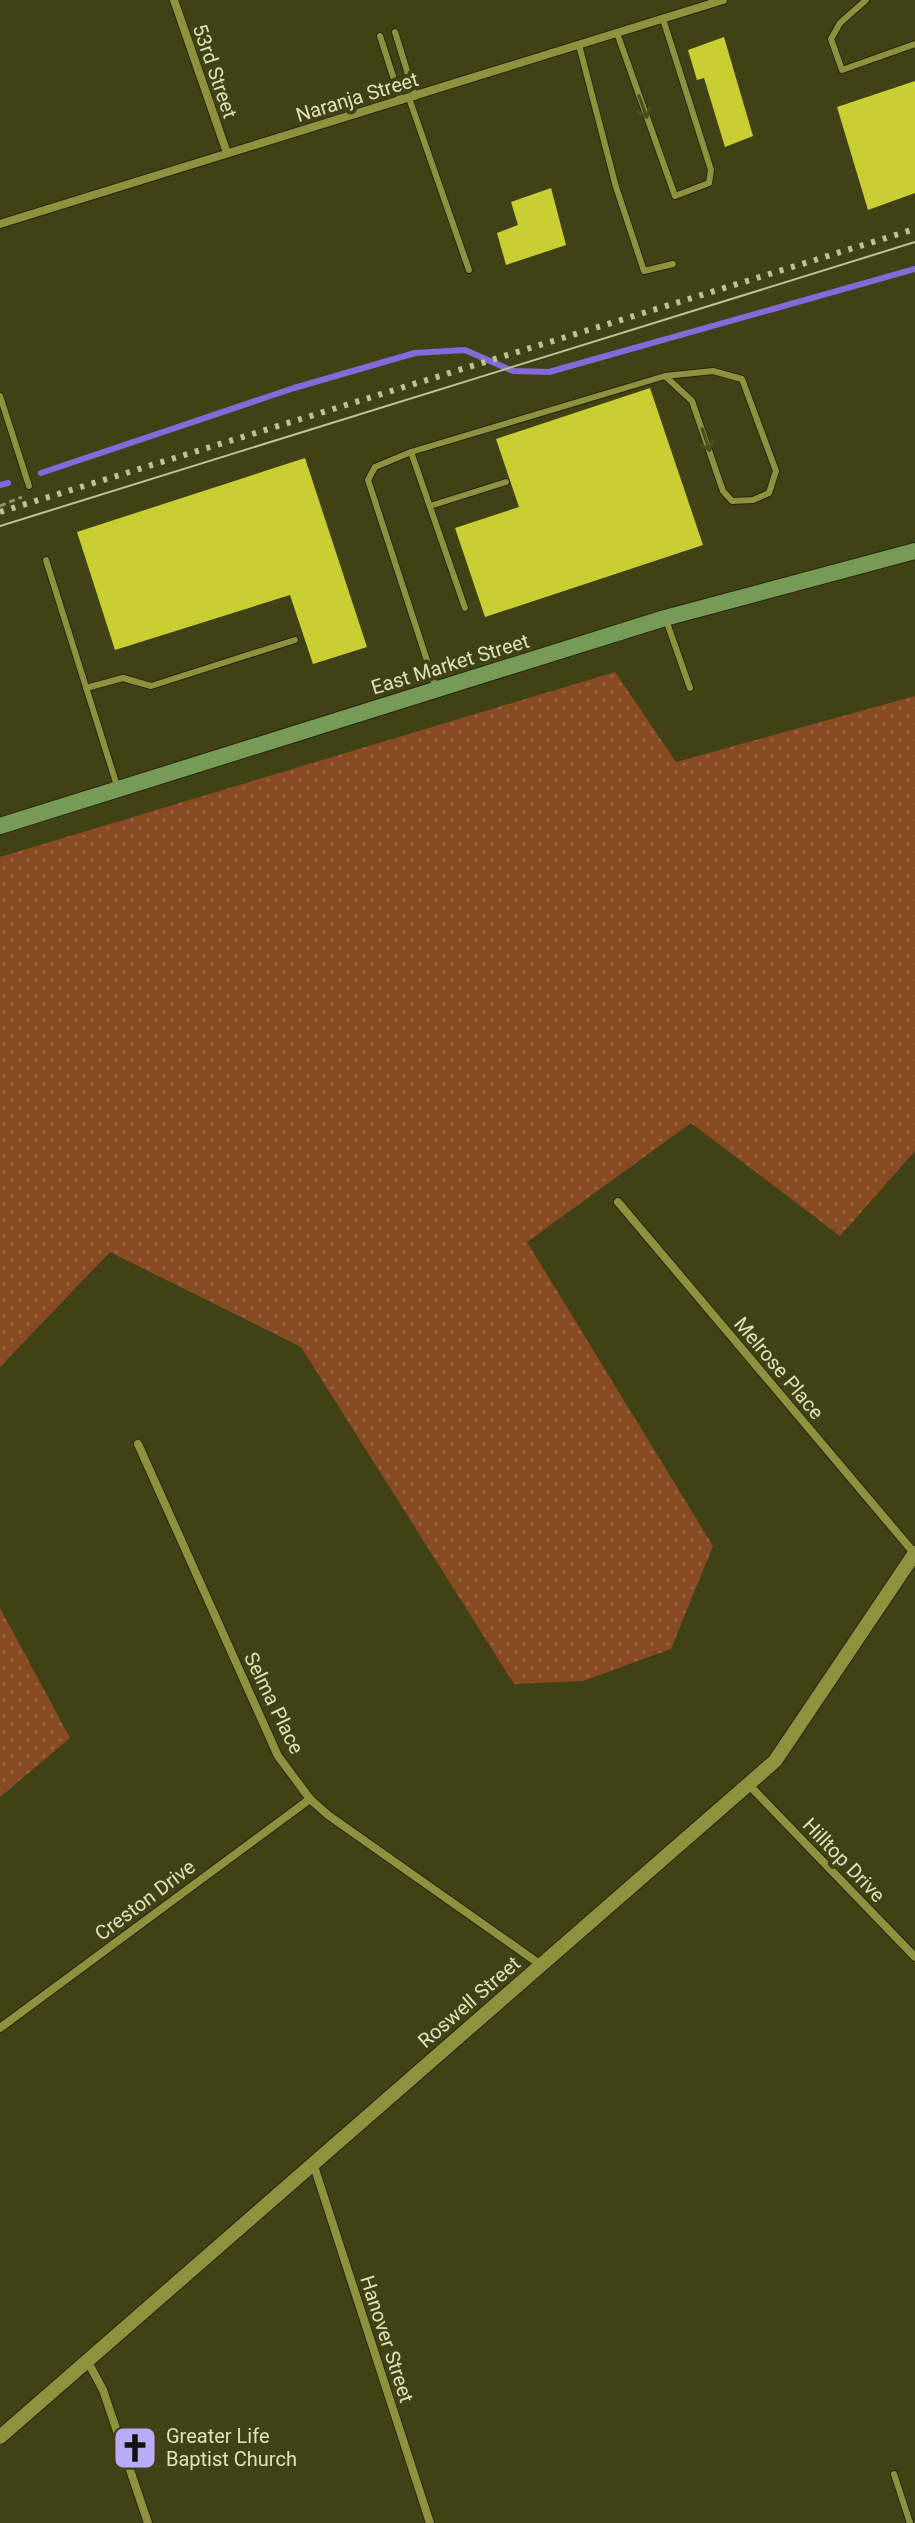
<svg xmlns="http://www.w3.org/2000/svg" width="915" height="2523" font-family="Roboto,sans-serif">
  <defs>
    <pattern id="grass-dots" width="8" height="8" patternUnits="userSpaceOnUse" patternTransform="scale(2)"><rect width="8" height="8" fill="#874a22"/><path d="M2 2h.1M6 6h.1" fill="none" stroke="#986440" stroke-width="1.8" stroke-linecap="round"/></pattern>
  </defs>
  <rect width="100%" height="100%" fill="#404215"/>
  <g fill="url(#grass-dots)">
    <path d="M615,672L676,762L915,696V1151L840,1236L691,1123L527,1242L713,1546L671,1649L583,1681L514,1684L301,1347L110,1252L0,1367V857Z"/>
    <path d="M0,1608L70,1738L0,1797Z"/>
  </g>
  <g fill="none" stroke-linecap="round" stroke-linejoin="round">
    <g stroke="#8469db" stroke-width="6">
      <path d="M41,473L294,388L415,353L465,350L513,371L549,372L915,269"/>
      <path d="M0,485L8,483"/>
    </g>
  </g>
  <g fill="#c9ce32">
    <path d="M724,37L753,136L725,147L704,78L697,80L688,50Z"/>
    <path d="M915,81V193L868,210L837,107Z"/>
    <path d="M551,188L566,245L506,265L497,233L518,225L511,202Z"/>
    <path d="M650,388L703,545L485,617L455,528L519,507L496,439Z"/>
    <path d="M305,458L367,647L313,664L290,595L115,650L77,532Z"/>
  </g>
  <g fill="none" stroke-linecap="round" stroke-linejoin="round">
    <g stroke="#26270d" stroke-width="8">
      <g id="service">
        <path d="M866,0L840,23L831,39L842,70L915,44"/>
        <path d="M395,32L415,97"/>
        <path d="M617,33L675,196L709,183L711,170L663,19"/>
        <path d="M380,36L401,101"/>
        <path d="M579,45L616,187L644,271L673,264"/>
        <path d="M409,98L469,270"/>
        <path d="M0,396L29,486"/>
        <path d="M411,452L465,608"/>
        <path d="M430,506L506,482"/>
        <path d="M46,560L118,789"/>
        <path d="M666,620L690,688"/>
        <path d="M86,688L123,678L151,686L295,640"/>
        <path d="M436,688L368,480L375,467L411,452L665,376L713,371L742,379L776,471L769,493L753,500L732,501L723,491L692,401L665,376"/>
        <path d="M894,2474L910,2523"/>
      </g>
    </g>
    <g stroke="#26270d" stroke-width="10">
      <g id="minor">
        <path d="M174,0L227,153"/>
        <path d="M0,224L723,0"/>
        <path d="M618,1202L915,1554"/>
        <path d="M138,1444L278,1756L310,1799L328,1815L541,1965"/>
        <path d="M749,1785L915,1957"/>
        <path d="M0,2028L310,1799"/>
        <path d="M314,2166L430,2523"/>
        <path d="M88,2362L103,2390L148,2523"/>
      </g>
    </g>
    <g stroke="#26270d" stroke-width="16">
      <path id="tertiary" d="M0,2437L775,1761L915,1553"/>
    </g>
    <g stroke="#26270d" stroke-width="18">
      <path id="secondary" d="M0,826L665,618L915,551"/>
    </g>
    <path stroke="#8e9166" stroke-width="3" stroke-dasharray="6 4" stroke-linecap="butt" d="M0,506L22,497"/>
    <use href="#service" stroke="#8e923e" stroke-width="6"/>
    <use href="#minor" stroke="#8e923e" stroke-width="8"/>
    <use href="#tertiary" stroke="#8e923e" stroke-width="14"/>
    <use href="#secondary" stroke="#779b57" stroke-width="16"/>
    <path stroke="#bec197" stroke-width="2" d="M0,526L915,242"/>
    <path stroke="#bec197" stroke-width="6" stroke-dasharray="4 8" stroke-linecap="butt" d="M0,512L915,229"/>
  </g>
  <defs><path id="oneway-shaft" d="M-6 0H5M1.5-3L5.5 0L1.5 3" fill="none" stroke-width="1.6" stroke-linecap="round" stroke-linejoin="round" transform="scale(2)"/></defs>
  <g stroke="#4c4e1b">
    <use href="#oneway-shaft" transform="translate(643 107) rotate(70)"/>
    <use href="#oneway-shaft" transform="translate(706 440) rotate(71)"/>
  </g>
  <defs>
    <g id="church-square" transform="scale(2.3)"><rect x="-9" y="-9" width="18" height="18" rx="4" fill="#b8abf7" stroke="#404215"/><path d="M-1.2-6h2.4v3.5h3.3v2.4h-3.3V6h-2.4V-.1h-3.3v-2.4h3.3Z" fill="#111"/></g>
  </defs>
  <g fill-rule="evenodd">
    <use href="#church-square" x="135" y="2448"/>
  </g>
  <g text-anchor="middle" stroke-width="8" stroke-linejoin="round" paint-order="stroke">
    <g font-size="20" fill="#dee2b9" stroke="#404215">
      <text transform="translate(215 71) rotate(71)" y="7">53rd Street</text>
      <text transform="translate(357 97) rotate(-17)" y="7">Naranja Street</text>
      <text transform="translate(450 664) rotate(-17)" y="7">East Market Street</text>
      <text transform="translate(779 1368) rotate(50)" y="7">Melrose Place</text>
      <text transform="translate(274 1703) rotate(64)" y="7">Selma Place</text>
      <text transform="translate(844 1860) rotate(46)" y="7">Hilltop Drive</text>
      <text transform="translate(145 1900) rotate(-37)" y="7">Creston Drive</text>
      <text transform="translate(469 2002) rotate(-41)" y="7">Roswell Street</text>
      <text transform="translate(387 2339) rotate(72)" y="7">Hanover Street</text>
    </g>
    <g font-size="20" fill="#dee2b9" stroke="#404215" text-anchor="start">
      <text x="166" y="2443">Greater Life<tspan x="166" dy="23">Baptist Church</tspan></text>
    </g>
  </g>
</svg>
